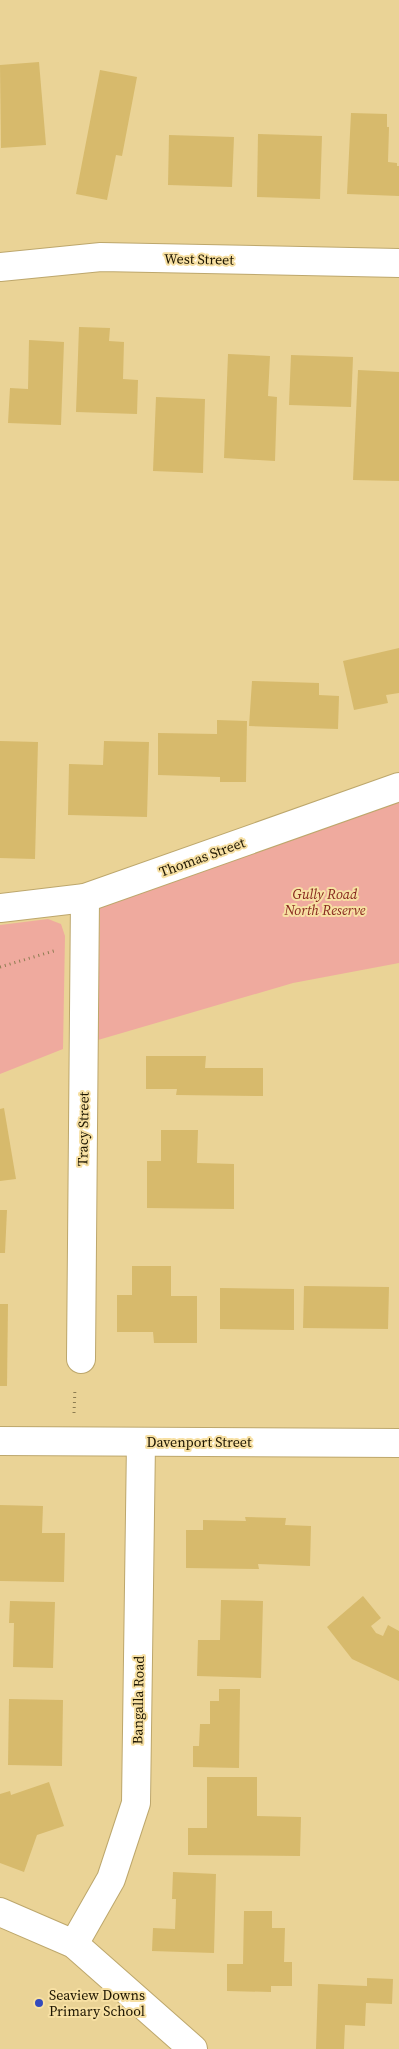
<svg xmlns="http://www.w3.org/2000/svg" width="399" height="2049" font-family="'Source Serif 4',serif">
  <rect width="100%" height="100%" fill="#ead396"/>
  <g fill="#efaa9e">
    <path d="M399,800V963L293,983L98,1040L100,906Z"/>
    <path d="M48,919L61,924L65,936L63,1049L0,1074V925Z"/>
  </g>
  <g fill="#d7ba6c">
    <path d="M39,62L46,145L1,148L0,65Z"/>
    <path d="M100,70L137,77L122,156L116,155L107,200L76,194Z"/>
    <path d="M351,113L387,114V127H389L388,162L397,163V166H399V196L347,194Z"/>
    <path d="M258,134L322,136L320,199L257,197Z"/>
    <path d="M169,135L234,137L232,187L168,185Z"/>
    <path d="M79,327L110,328L109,341L124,342L123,379L138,380L137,414L76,412Z"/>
    <path d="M29,340L64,342L61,425L8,423L10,388L28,389Z"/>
    <path d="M228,354L270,356L268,396L277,397L275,461L224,458Z"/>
    <path d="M291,355L353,357L351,407L289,405Z"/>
    <path d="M358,370L399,372V481L353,480Z"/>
    <path d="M156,397L205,399L203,473L153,471Z"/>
    <path d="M399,648V693L386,695L388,703L354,710L343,661Z"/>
    <path d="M252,681L319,683V695L339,696L338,729L249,726Z"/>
    <path d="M217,720L247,721L246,782H220V777L158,775V733L217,734Z"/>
    <path d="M0,741L38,742L35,859L0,858Z"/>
    <path d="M104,741L149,742L147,817L68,815L69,764L103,765Z"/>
    <path d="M146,1056H206L205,1068H263V1096L176,1095L177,1089H146Z"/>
    <path d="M4,1108L16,1179L0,1181V1109Z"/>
    <path d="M161,1130H198L197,1163L234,1164V1209L147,1208V1161H161Z"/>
    <path d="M0,1210H7L5,1253H0Z"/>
    <path d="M132,1266H171V1296H197V1343H154L153,1332H117V1295H132Z"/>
    <path d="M304,1286L389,1287L388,1329L303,1328Z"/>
    <path d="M220,1288L294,1289V1330L220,1329Z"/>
    <path d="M0,1304H8L7,1386H0Z"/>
    <path d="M0,1505L43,1506L42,1533H65L64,1582L0,1581Z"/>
    <path d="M245,1517L286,1518L285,1525L311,1526L310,1566L258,1564L259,1569L186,1568V1530H203V1520L246,1521Z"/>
    <path d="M363,1596L381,1618L371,1626L376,1633L383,1636L388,1625L399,1631V1681L352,1659L327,1627Z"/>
    <path d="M221,1600L263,1601L261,1678L197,1676L198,1640H220Z"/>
    <path d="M10,1601L55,1602L53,1668L13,1667L14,1623H9Z"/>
    <path d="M219,1689H240L239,1768L193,1767V1746H199L200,1724H210V1701H219Z"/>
    <path d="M9,1699L63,1700L62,1766L8,1765Z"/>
    <path d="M207,1777H257V1816L301,1817L300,1856L188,1855V1828H207Z"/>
    <path d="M49,1782L64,1826L37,1835L24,1872L0,1863V1794L10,1791L11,1795Z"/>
    <path d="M173,1872L216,1874L214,1953L152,1951L153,1928L175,1929L176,1899H172Z"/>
    <path d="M244,1911H272V1928H285L284,1962H292V1986H271V1992L227,1991V1964H243Z"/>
    <path d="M367,1978L393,1979L392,2004L366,2003L365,2026L345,2025L344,2049H316L318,1984L367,1986Z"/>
  </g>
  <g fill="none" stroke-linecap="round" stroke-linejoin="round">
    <g stroke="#bda76c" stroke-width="30">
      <g id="minor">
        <path d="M0,267L101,257L399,263"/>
        <path d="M0,908L85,898L399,787"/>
        <path d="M81,1359L85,898"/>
        <path d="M0,1441L399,1443"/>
        <path d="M0,1912L74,1944L193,2049"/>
        <path d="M74,1944L111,1879L136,1803L141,1442"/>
      </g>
    </g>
    <g stroke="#8c7c51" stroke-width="3" stroke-dasharray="1 4" stroke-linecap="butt">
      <path d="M0,967L57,950"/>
      <path d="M74,1413L75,1388"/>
    </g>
    <use href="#minor" stroke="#fff" stroke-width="28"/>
  </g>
  <circle fill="#344abc" stroke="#f7e0a3" stroke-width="2" cx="39" cy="2003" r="5"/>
  <g text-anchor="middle" stroke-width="4" stroke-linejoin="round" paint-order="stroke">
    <g font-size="14" fill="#1d1500" stroke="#f7e0a3">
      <text transform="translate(199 259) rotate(1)" y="5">West Street</text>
      <text transform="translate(202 857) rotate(-20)" y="5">Thomas Street</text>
      <text transform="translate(83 1129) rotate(-89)" y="5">Tracy Street</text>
      <text x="199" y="1447">Davenport Street</text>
      <text transform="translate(138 1700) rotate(-89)" y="5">Bangalla Road</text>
    </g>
    <g font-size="14" font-style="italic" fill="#88281e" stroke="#f7e0a3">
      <text x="325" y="899">Gully Road<tspan x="325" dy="16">North Reserve</tspan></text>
    </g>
    <g font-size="14" fill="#1d1500" stroke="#f7e0a3" text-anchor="start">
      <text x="49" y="2000">Seaview Downs<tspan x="49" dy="16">Primary School</tspan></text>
    </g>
  </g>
</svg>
